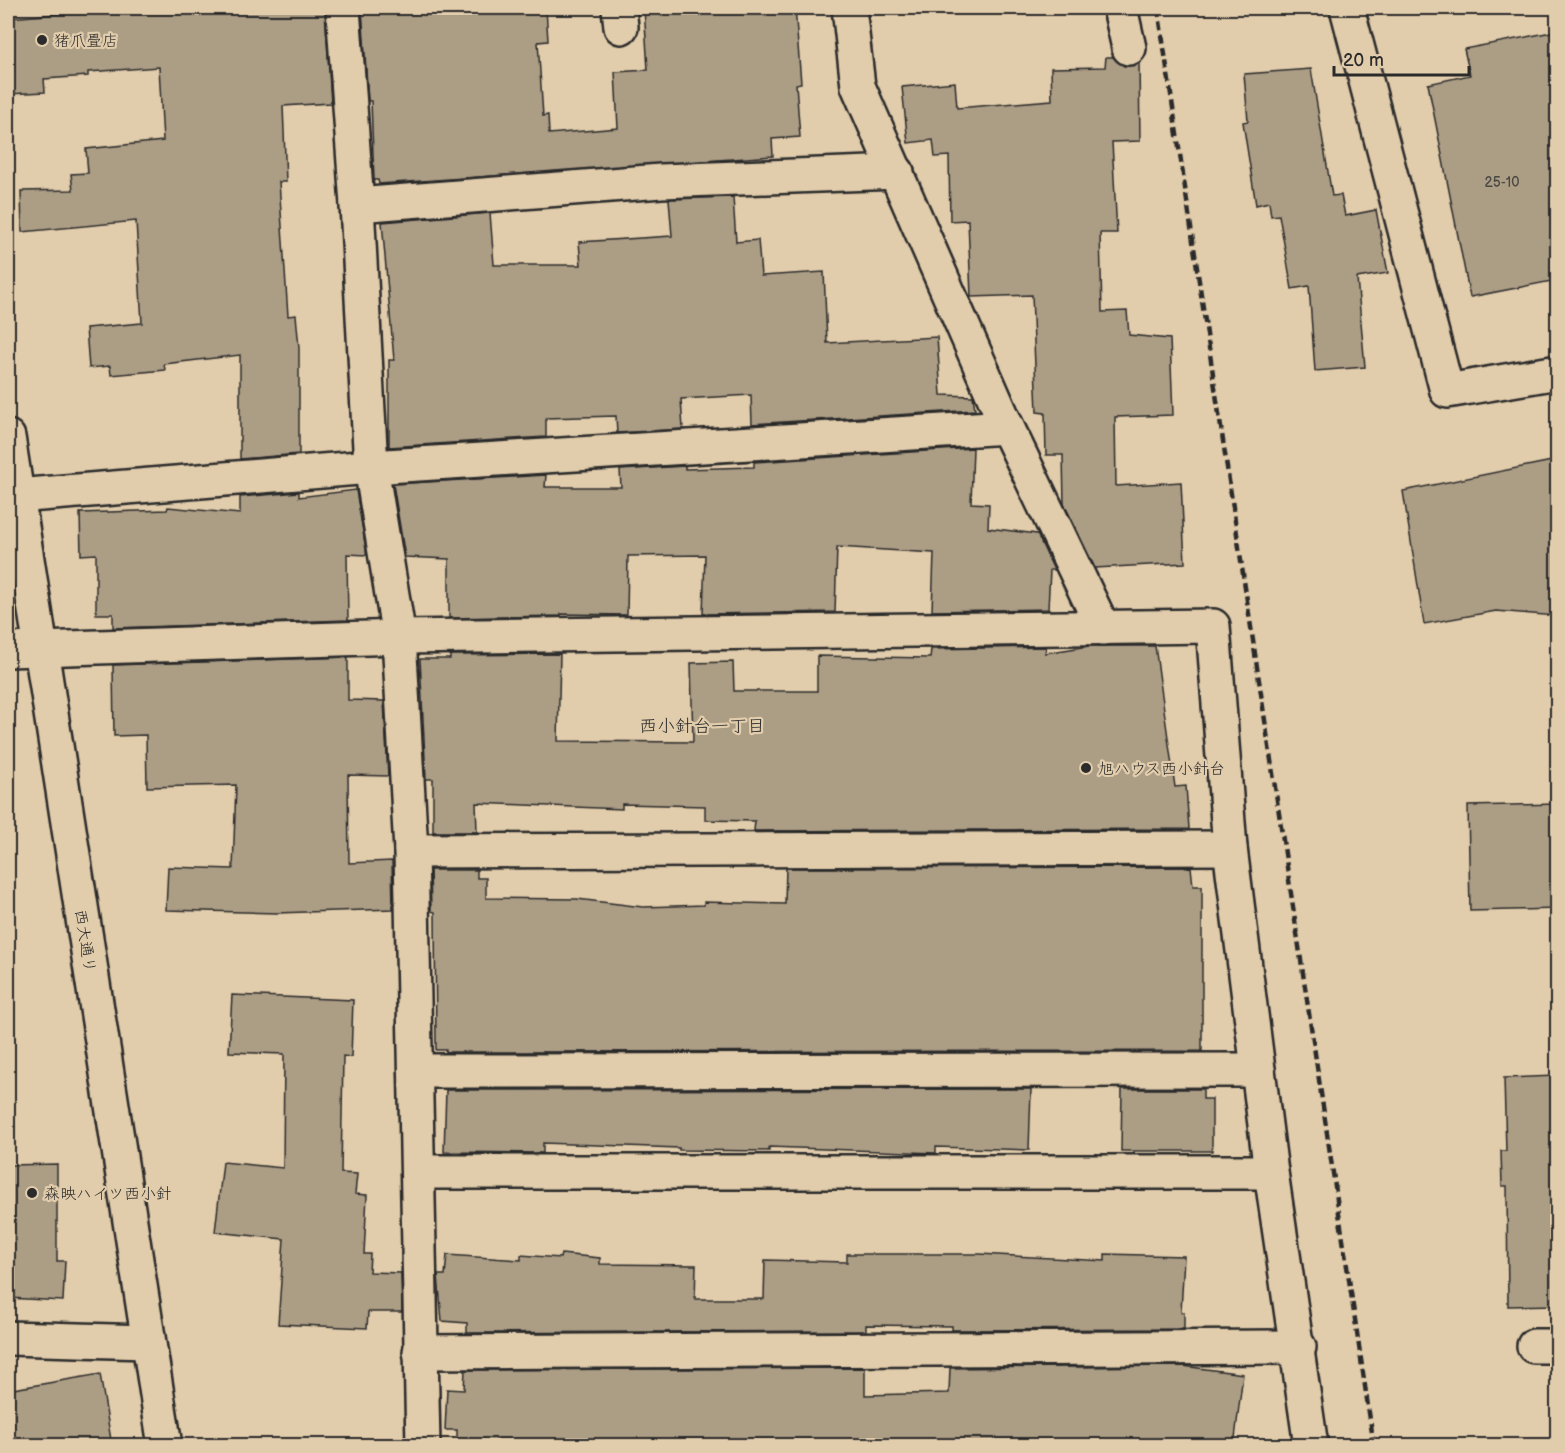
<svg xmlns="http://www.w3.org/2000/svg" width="1565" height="1453" font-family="'Balsamiq Sans','Klee One',sans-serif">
  <rect width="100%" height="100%" fill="#e1ccab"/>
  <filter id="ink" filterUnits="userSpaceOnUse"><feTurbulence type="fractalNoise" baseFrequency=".0167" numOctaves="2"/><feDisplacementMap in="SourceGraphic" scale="12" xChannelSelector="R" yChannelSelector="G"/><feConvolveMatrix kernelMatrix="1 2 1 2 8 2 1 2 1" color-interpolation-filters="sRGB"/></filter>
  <g filter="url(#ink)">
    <g fill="#ac9d85" stroke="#2b2b2b" stroke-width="1.5">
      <path d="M136,8H325L331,103L283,106L286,182H279L288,316L296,315L299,348V454L240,459V355L164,364L165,370L111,375L110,366L89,368L86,328L142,323L136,221L22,232L21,191L73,190L71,174L88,173L86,149L163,141L159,67L88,72V76L44,79L45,92L8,94V18Z"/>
      <path d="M362,8H546L548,41L538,42L543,116L548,115L549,134L618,128L615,72L648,70L644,8H795L801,83L796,84L800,137L772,139L773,156L379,184L378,180H374L371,101H368Z"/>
      <path d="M1557,31V280L1470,297L1428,84L1470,75L1464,49Z"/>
      <path d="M1106,57H1113L1124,66L1139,63L1140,141L1112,142L1117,233H1100L1102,312L1127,311L1129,335L1170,339L1173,415L1115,417L1116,486L1181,482L1185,563L1095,568L1064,504L1063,455H1046L1045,413L1037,412L1032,295L971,297L968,220L950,221L949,156L935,157L933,140L908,143L902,87L955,82L957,108L1052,100L1051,68L1105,67Z"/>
      <path d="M1311,69L1332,196L1341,195L1345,216L1376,210L1388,273L1357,278L1365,367L1315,371L1309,286L1292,289L1279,215L1271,216L1269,202L1256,205L1243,122L1248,121L1244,74Z"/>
      <path d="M733,197L736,242L758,240L761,276L824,272L827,343L937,337L941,395L973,396L975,410L752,424L751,395L681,399L683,429L617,433L616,416L546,418V437L389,447V360H394L382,222L490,213L494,265H581L579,242L672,236L669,199Z"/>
      <path d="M973,448L971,503L989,504L988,528L1037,534L1054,570H1050L1048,609L932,611L934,553L837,547L835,612L703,614L705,555L628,556L627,615L561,614V616L449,618V559L405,557L393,484L546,475L545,487H621L620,470L685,466V469L754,467V462Z"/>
      <path d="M1557,460V616L1496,611L1424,624L1403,491Z"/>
      <path d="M356,490L367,555L347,554L348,620L113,628V614H96V554L81,555L80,513L167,510L168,507L240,514V497L299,492V497Z"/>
      <path d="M1089,646H1155L1175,787L1186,786L1189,829L754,831L755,821L705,820V806L622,804V809L476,803L477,832H433V779H426L420,659H450V655L560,654L558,741L693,742L691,663L733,662L734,691H817V656L930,658L931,649L1046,647L1045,653Z"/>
      <path d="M348,657V700L384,701L388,776L348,775L349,863L392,861L393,909L277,913L166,910L168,867L233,869L236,785L147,787L146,735L114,736L113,665Z"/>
      <path d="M1557,804V909L1470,911L1468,806Z"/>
      <path d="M1191,867L1193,886H1202V1051L446,1052V1050H436L435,912L431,911L430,870H477V878H486V898L577,899L643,907L704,905V902L785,904L786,868Z"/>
      <path d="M232,995L353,1000L351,1057L343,1056L341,1173L357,1174L355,1194L367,1195L364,1254H370L369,1272L401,1273L402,1312H368L367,1328L278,1324L284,1239L215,1232L223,1162L283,1168L284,1054L229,1052Z"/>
      <path d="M1557,1076V1305L1508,1306L1507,1186H1502L1501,1151H1506L1504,1078Z"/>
      <path d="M1031,1089L1029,1150L936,1147V1153L769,1147V1151L679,1150V1148L543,1143V1153L444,1152L446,1090Z"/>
      <path d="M1122,1089H1203V1099H1212V1151H1121Z"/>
      <path d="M57,1164V1261H65L63,1301L8,1298L11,1222H8V1165Z"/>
      <path d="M561,1254L600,1258V1264L696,1265L695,1299H764L765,1260L847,1262V1254H979L1105,1261V1254L1184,1256L1181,1312H1184V1329L952,1330V1326L866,1325V1331L467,1333V1323L442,1321L438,1275H445L447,1255L521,1260V1255L560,1258Z"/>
      <path d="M1183,1366L1243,1374L1234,1446H960V1439L830,1442V1446H771L699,1441V1446L585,1442L584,1446L496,1440V1446H457V1430H445L447,1389L464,1390L465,1370L865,1368V1395L949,1393L950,1368Z"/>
      <path d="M100,1374L112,1446H8V1390Z"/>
    </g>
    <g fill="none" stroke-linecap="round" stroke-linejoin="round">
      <g stroke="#2b2b2b" stroke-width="38">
        <g id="minor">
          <path d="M343,8L357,205L371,467L399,637L411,851L423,1446"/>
          <path d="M619,8L621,27"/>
          <path d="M849,8L858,86L1007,427L1103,628"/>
          <path d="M1120,8L1129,48"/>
          <path d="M1347,8L1447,391L1558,372"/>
          <path d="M357,205L661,181L897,172"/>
          <path d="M16,496L371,467L1007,427"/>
          <path d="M8,650L399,637L1213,626L1230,848L1271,1172L1311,1446"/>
          <path d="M411,851L1230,848"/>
          <path d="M416,1071L1258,1070"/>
          <path d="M419,1172H1271"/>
          <path d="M8,1338L148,1342"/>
          <path d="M1534,1346H1558"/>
          <path d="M420,1352L1299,1347"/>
        </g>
      </g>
      <g stroke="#2b2b2b" stroke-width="38">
        <path id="tertiary" d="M8,437L165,1446"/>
      </g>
      <use href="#minor" stroke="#e1ccab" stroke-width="33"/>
      <use href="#tertiary" stroke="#e1ccab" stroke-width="33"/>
      <path stroke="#2b2b2b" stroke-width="4.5" stroke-dasharray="9 4.5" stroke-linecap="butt" d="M1158,8L1374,1446"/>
    </g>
  </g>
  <g fill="#2b2b2b" stroke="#e1ccab" stroke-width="2">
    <circle cx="42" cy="40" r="6"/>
    <circle cx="1086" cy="768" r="6"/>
    <circle cx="32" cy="1193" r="6"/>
  </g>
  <g text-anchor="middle" stroke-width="4.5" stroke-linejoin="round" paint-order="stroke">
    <g font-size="14" fill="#4b4842">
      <text x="1502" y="187">25-10</text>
    </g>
    <g font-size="16" fill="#2b2b2b" stroke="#e1ccab" text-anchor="start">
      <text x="54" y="46">猪爪畳店</text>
      <text x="1098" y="774">旭ハウス西小針台</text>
      <text x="44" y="1199">森映ハイツ西小針</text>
    </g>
    <g font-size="16" fill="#2b2b2b" stroke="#e1ccab">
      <text transform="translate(86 941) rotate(81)" y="6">西大通り</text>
    </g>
    <g font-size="18" fill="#2b2b2b" stroke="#e1ccab">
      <text x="702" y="732">西小針台一丁目</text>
    </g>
  </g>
  <rect width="1565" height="1453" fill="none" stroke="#e1ccab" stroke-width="30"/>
  <rect x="15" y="15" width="1535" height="1423" fill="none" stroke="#2b2b2b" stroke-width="2" filter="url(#ink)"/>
  <path d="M1334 66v9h135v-9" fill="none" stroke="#2b2b2b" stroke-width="3"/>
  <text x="1343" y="66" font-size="18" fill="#2b2b2b" stroke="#e1ccab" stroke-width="4.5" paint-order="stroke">20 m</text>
</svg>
